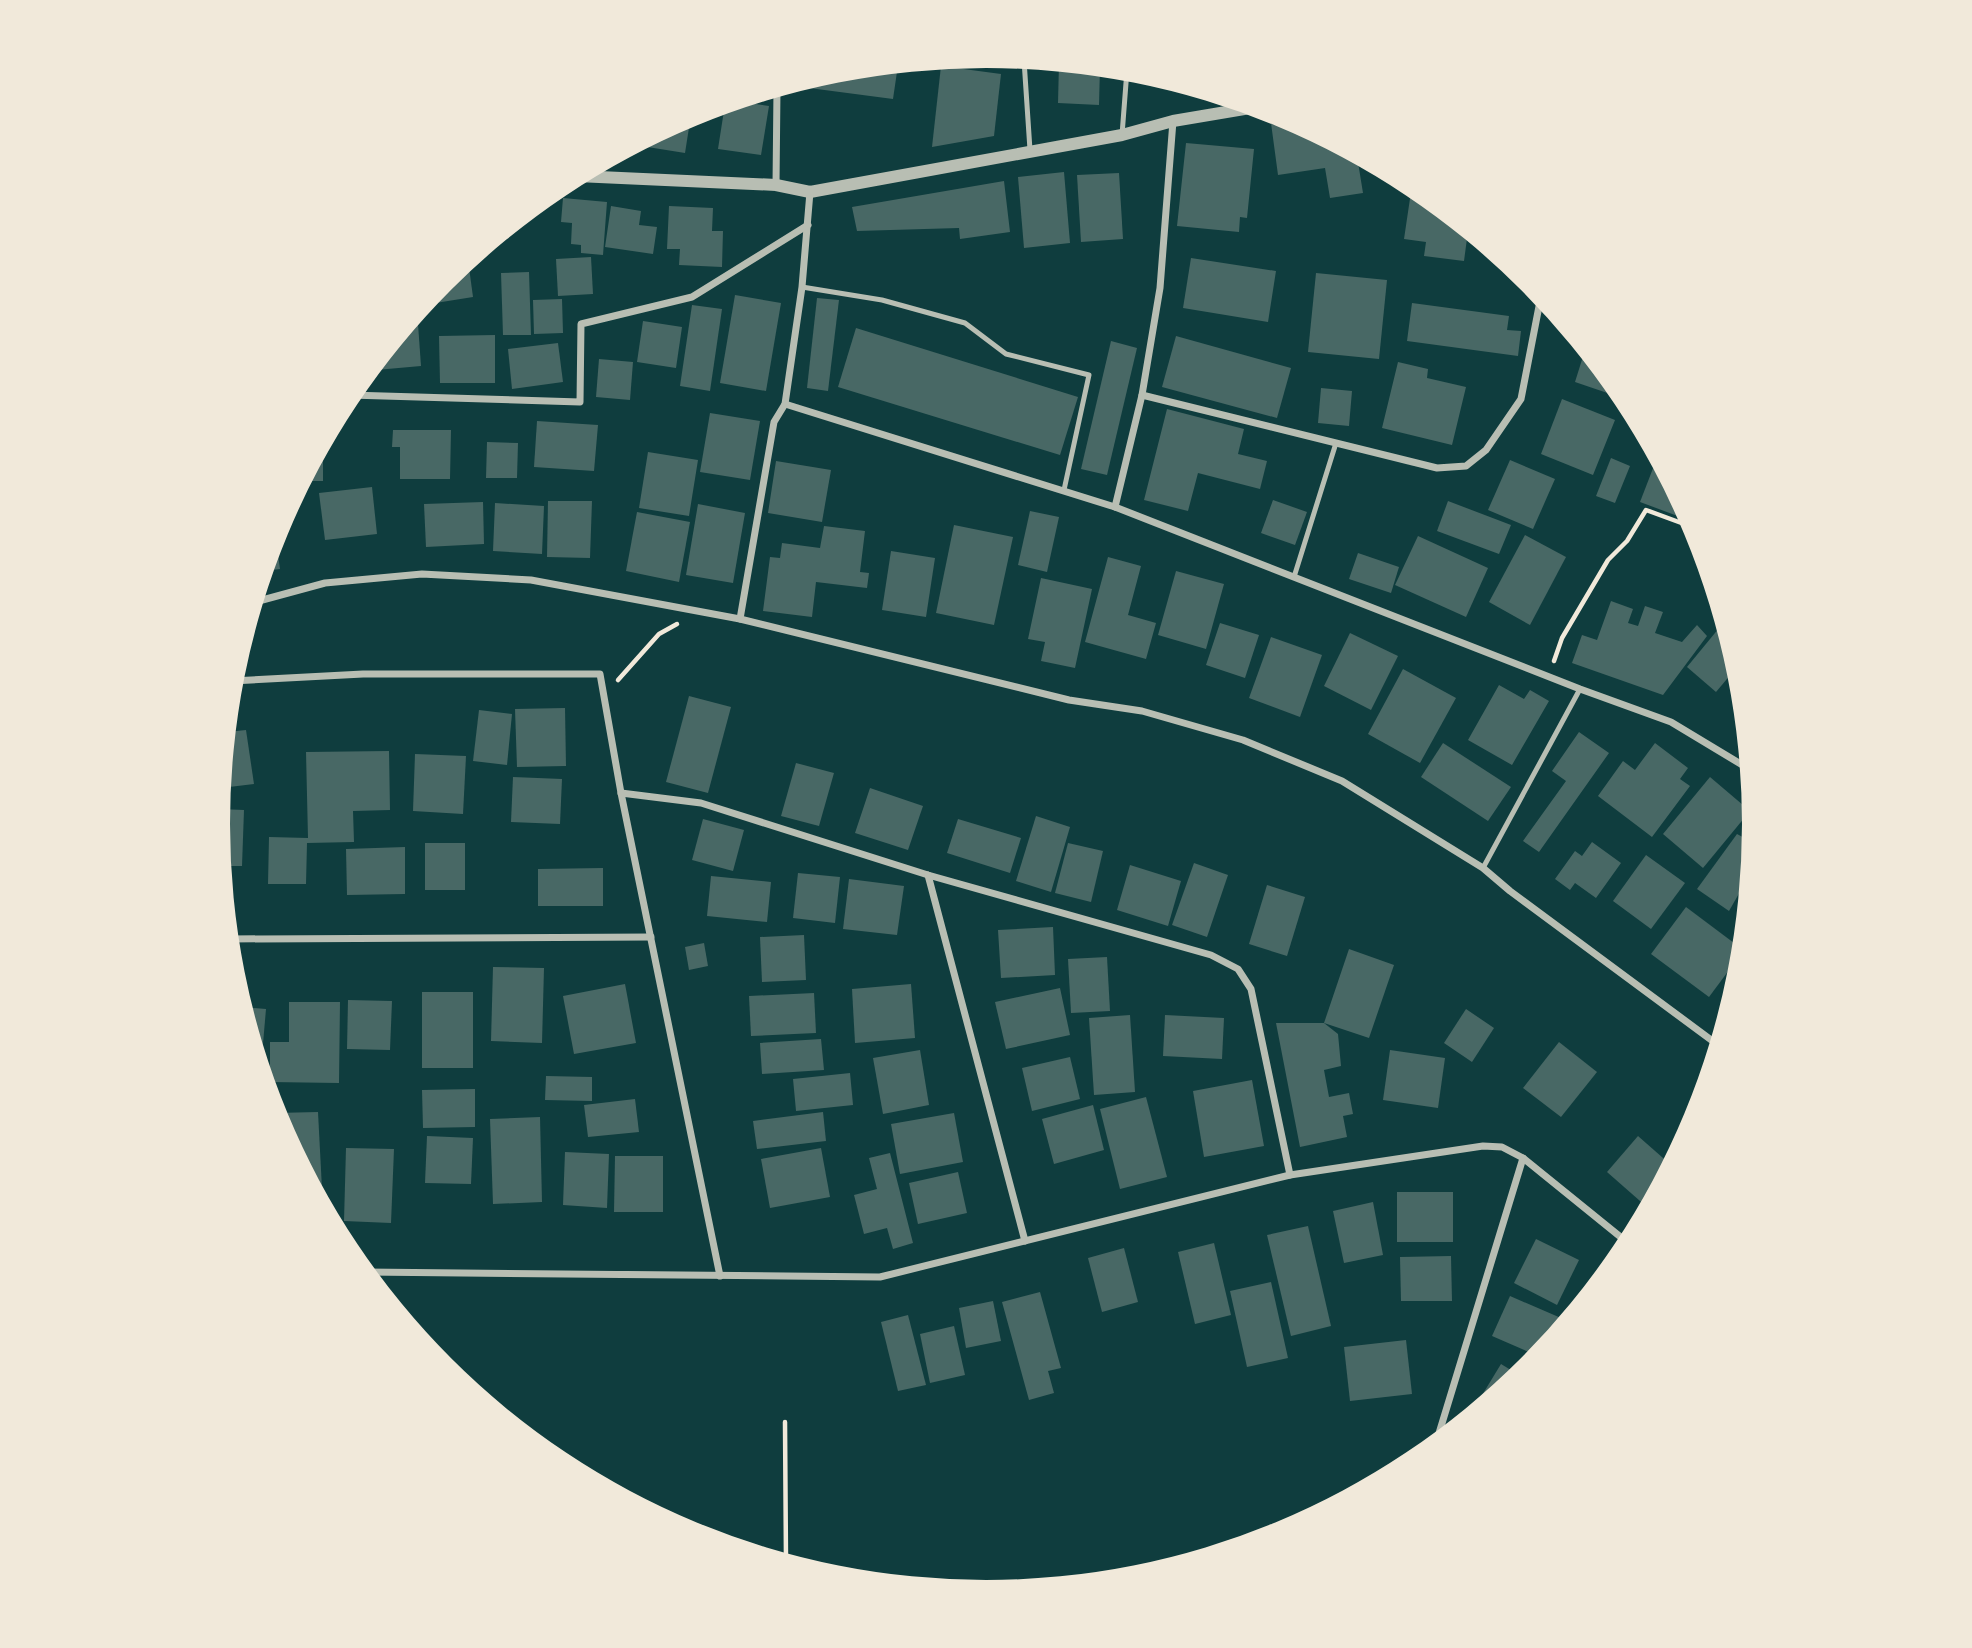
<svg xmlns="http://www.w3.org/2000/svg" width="1972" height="1648" font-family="'Public Sans',sans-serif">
  <rect width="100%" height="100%" fill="#0f3d3e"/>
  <g fill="#486865">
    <path d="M1059,63L1100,67L1099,105L1058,103Z"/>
    <path d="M898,65L893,99L794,86V84L837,71Z"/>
    <path d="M941,66L1001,74L994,136L932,147Z"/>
    <path d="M736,101L769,106L761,155L718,149L725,104Z"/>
    <path d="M691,115L685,153L635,145L653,135Z"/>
    <path d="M1291,120L1357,156L1363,193L1330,198L1325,168L1278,175L1271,123Z"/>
    <path d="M1186,143L1254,149L1247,218L1240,217L1239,232L1177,226Z"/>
    <path d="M1064,172L1070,243L1024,248L1018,177Z"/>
    <path d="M1119,173L1123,239L1081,242L1077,175Z"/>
    <path d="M1004,181L1010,232L960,239L959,228L857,231L852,207Z"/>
    <path d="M1412,185L1468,231L1464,261L1424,256L1426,242L1404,239Z"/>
    <path d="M563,198L607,202L603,255L581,253V245L571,244L572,223L561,222Z"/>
    <path d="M611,206L641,211L639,225L657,227L653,254L605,247Z"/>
    <path d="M669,206L713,208L712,231H723L722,267L679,265L680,249H667Z"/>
    <path d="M591,257L593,294L558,296L556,259Z"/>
    <path d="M1191,258L1276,271L1268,322L1183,308Z"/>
    <path d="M468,260L473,297L423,305L443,281Z"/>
    <path d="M529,272L531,335H503L501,273Z"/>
    <path d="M1316,273L1387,280L1379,359L1308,352Z"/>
    <path d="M735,295L781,303L766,391L720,383Z"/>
    <path d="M817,298L839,300L828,391L807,388Z"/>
    <path d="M562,299L563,333L534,334L533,300Z"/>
    <path d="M1412,303L1509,316L1507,330L1521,331L1518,356L1407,341Z"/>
    <path d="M692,305L722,309L710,391L680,386Z"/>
    <path d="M643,321L682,327L676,368L637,362Z"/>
    <path d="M418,324L421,366L376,370L375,364L407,325Z"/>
    <path d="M856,328L1078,397L1060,455L838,387Z"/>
    <path d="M495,335V383H440L439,336Z"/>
    <path d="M1176,336L1291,368L1277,418L1162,387Z"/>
    <path d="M1111,341L1137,348L1107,475L1081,469Z"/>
    <path d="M558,343L563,382L512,389L508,349Z"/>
    <path d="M1585,350L1625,398V399L1575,382Z"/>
    <path d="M599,359L633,362L630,400L596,397Z"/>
    <path d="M1398,362L1428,369L1427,378L1466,387L1452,445L1382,428Z"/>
    <path d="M1321,388L1352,391L1349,426L1318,423Z"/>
    <path d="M1562,399L1615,420L1593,475L1541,454Z"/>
    <path d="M1167,409L1244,429L1238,454L1267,461L1260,489L1198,473L1188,511L1144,500Z"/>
    <path d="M710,413L760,421L750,480L700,472Z"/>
    <path d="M537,421L598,425L594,471L534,467Z"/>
    <path d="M393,430H451L450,479H400V447H392Z"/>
    <path d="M487,442L518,443L517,478H486Z"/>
    <path d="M323,443V481H303L321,446Z"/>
    <path d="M648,452L698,460L689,516L639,508Z"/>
    <path d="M1611,458L1630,466L1615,503L1596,496Z"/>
    <path d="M1657,458L1691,521L1640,502Z"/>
    <path d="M1510,460L1555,479L1533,529L1488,510Z"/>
    <path d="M776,461L831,470L822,522L768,513Z"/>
    <path d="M372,487L377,534L325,540L319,493Z"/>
    <path d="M1273,500L1307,512L1295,545L1261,533Z"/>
    <path d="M548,501H592L590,558L547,557Z"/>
    <path d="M1448,501L1511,525L1499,554L1437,531Z"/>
    <path d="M483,502L484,544L426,547L424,504Z"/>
    <path d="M495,503L544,506L542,554L493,551Z"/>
    <path d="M698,504L745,513L733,583L686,575Z"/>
    <path d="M1030,511L1059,517L1047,572L1018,565Z"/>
    <path d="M637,512L690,522L679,582L626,571Z"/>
    <path d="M954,525L1013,537L994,625L936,613Z"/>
    <path d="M824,526L865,531L860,572L869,573L867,588L816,582L812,617L763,611L770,557L780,558L782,543L820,548Z"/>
    <path d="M275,535L280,569L264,571L274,538Z"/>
    <path d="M1525,535L1566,557L1530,625L1489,602Z"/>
    <path d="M1418,536L1488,568L1466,617L1395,585Z"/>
    <path d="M891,551L935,558L926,617L882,610Z"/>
    <path d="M1358,553L1399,567L1391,593L1349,579Z"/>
    <path d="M1108,557L1141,566L1128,615L1156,623L1146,659L1085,642Z"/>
    <path d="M1176,571L1224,584L1206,649L1158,635Z"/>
    <path d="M1041,578L1092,589L1075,668L1041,661L1045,642L1028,639Z"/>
    <path d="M1611,601L1633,609L1628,623L1638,626L1645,606L1663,612L1655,633L1682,642L1697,625L1707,636L1663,695L1572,663L1582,635L1597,640Z"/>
    <path d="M1724,622L1737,667L1716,692L1687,667Z"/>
    <path d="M1220,623L1259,635L1245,678L1206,665Z"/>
    <path d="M1350,633L1398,656L1371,710L1324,686Z"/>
    <path d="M1271,637L1322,655L1300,717L1249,698Z"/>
    <path d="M1403,669L1456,698L1420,763L1368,734Z"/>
    <path d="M1499,685L1524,699L1530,690L1549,701L1512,765L1468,740Z"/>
    <path d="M689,696L731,707L708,793L666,782Z"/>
    <path d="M1742,704L1744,719L1736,714Z"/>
    <path d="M565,708L566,766L517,767L515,709Z"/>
    <path d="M479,710L512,714L507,765L473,761Z"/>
    <path d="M246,730L254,784L221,788L227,732Z"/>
    <path d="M1579,732L1609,753L1539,852L1523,841L1566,781L1552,771Z"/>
    <path d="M1443,743L1511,787L1488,821L1421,777Z"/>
    <path d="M1655,743L1688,768L1680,779L1690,786L1652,837L1598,796L1623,761L1635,770Z"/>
    <path d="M389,751L390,810L353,811L354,842L307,843L306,884H268L269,837L308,838L306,752Z"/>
    <path d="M415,754L466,756L463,814L413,811Z"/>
    <path d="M796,763L834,773L819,826L781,816Z"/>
    <path d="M513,777L562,779L560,824L511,822Z"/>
    <path d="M1710,777L1750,811L1703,868L1663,834Z"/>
    <path d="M870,788L923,806L908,850L855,833Z"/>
    <path d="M219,809L244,810L242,866H222L218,824Z"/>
    <path d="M1036,816L1070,827L1051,892L1016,881Z"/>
    <path d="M703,819L744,830L733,871L692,860Z"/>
    <path d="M958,819L1021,838L1010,873L947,853Z"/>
    <path d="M1737,834L1752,842L1749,876L1729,911L1697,889Z"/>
    <path d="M1592,842L1621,863L1596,898L1575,883L1570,890L1555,879L1575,851L1582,856Z"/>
    <rect x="425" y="843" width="40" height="47"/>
    <path d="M1068,843L1103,851L1091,902L1055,893Z"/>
    <path d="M405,847V894L347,895L346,849Z"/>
    <path d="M1646,855L1685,883L1651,929L1613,901Z"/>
    <path d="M1194,863L1228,875L1207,937L1172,925Z"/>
    <path d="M1130,865L1181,881L1168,926L1117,910Z"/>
    <path d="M603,868V906H538V869Z"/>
    <path d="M798,873L840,877L835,923L793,918Z"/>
    <path d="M711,876L771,882L767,922L707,916Z"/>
    <path d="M849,879L904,886L897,935L843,929Z"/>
    <path d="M1267,885L1305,897L1287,956L1249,944Z"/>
    <path d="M1686,907L1742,949L1741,954L1709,997L1651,954Z"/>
    <path d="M1053,927L1055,975L1001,978L998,930Z"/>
    <path d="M804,935L806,980L762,982L760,937Z"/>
    <path d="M704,943L708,966L689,970L685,947Z"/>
    <path d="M1349,949L1394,965L1369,1038L1324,1023Z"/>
    <path d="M1107,957L1110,1011L1071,1013L1068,959Z"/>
    <path d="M493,967L544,968L542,1043L491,1041Z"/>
    <path d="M625,984L636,1043L574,1054L563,996Z"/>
    <path d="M911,984L915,1038L855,1043L852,989Z"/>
    <path d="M1060,988L1070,1035L1006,1049L995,1002Z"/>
    <rect x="422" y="992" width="51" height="76"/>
    <path d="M814,993L816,1033L751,1036L749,996Z"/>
    <path d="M348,1000L392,1001L390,1050L347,1049Z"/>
    <path d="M289,1002H340L339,1083L270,1082V1042H289Z"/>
    <path d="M243,1007L266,1009L261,1067Z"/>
    <path d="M1466,1009L1494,1028L1472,1062L1444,1043Z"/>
    <path d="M1130,1015L1135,1092L1094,1095L1089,1018Z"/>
    <path d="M1165,1015L1224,1018L1222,1059L1163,1056Z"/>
    <path d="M1276,1023H1324L1338,1034L1341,1066L1324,1070L1329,1097L1349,1093L1353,1114L1343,1116L1347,1137L1300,1147Z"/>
    <path d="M821,1039L824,1070L762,1074L760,1043Z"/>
    <path d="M1559,1042L1597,1072L1561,1117L1523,1088Z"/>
    <path d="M920,1050L929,1105L883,1114L873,1058Z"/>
    <path d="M1390,1050L1445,1058L1438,1108L1383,1100Z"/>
    <path d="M1070,1057L1080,1099L1032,1111L1022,1068Z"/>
    <path d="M850,1073L853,1105L796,1111L793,1079Z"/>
    <path d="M546,1076L592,1077V1101L545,1100Z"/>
    <path d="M1252,1080L1264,1146L1204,1157L1193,1091Z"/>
    <path d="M475,1089V1127L423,1128L422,1090Z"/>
    <path d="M1146,1097L1167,1177L1120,1189L1100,1109Z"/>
    <path d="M635,1099L639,1132L588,1137L584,1105Z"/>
    <path d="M1093,1105L1104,1150L1054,1164L1042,1119Z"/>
    <path d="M318,1112L322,1189H314L275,1113Z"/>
    <path d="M823,1112L826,1141L757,1149L753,1121Z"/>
    <path d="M954,1113L963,1162L900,1174L891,1124Z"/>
    <path d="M540,1117L542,1202L493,1204L490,1119Z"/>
    <path d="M427,1136L473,1138L471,1184L425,1183Z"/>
    <path d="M1638,1136L1671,1165L1648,1208L1607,1172Z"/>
    <path d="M346,1148L394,1149L391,1223L344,1221Z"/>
    <path d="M821,1148L830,1197L770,1208L761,1159Z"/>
    <path d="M565,1152L609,1154L607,1208L563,1205Z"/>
    <path d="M890,1153L913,1243L893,1249L887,1228L864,1234L854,1195L877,1189L869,1158Z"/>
    <path d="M615,1156H663V1212H614Z"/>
    <path d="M958,1172L967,1213L918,1224L909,1183Z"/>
    <rect x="1397" y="1192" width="56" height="50"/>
    <path d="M1373,1202L1383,1255L1344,1263L1333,1211Z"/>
    <path d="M1308,1226L1331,1326L1291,1336L1267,1235Z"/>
    <path d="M1536,1239L1579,1260L1557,1305L1514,1283Z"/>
    <path d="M1214,1243L1231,1315L1195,1324L1178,1252Z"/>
    <path d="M1124,1248L1138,1302L1102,1312L1088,1258Z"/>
    <path d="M1451,1256L1452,1301H1401L1400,1257Z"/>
    <path d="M1271,1282L1288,1358L1247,1367L1230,1291Z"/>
    <path d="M1040,1292L1061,1368L1048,1371L1054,1393L1029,1400L1002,1302Z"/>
    <path d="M1510,1296L1561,1318L1553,1338L1538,1356L1492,1336Z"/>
    <path d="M993,1301L1001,1341L966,1348L959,1308Z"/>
    <path d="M908,1315L926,1385L898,1391L881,1322Z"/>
    <path d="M954,1326L965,1375L930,1383L920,1334Z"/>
    <path d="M1406,1340L1412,1394L1350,1401L1344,1347Z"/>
    <path d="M1501,1364L1519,1375L1470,1415Z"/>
  </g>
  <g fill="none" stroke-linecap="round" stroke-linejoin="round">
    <g stroke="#f1e9da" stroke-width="4.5">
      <path d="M1554,661L1562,638L1608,560L1627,541L1646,510L1695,528"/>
      <path d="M618,680L659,634L677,624"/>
      <path d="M785,1422L786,1562"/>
    </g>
    <g stroke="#b8beb3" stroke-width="5">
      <path d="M1024,60L1030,150"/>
      <path d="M1122,135L1127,70"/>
      <path d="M802,287L882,300L965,323L1006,354L1089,375L1064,490"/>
      <path d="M1294,577L1336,443"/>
      <path d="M1483,868L1580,689"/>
    </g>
    <g stroke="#b8beb3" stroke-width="7">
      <path d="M776,185L777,89"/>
      <path d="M350,395L580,402L581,324L692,297L808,225"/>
      <path d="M1142,395L1437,468L1466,466L1486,450L1521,399L1541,296"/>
      <path d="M785,404L1115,507L1580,689L1671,722L1749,769"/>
      <path d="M1115,507L1142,395L1160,288L1173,121"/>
      <path d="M255,602L325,583L422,574L531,580L740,619L1069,700L1142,711L1243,740L1342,781L1483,868L1510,891L1718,1045"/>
      <path d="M740,619L774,422L785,404L802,287L810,192"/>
      <path d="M232,681L363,674H600L621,793L720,1276"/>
      <path d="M621,793L701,803L928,875L1211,955L1238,969L1251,989L1290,1175"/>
      <path d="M928,875L1025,1241"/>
      <path d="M229,939L651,937"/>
      <path d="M365,1272L880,1277L1290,1175L1483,1146L1502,1147L1523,1158L1628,1243"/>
      <path d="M1436,1443L1523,1158"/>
    </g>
    <path stroke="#b8beb3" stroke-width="12" d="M577,176L776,185L810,192L1122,135L1173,121L1256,107"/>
  </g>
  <path d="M0 0H1972V1648H0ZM230 824a756 756 0 1 1 1512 0a756 756 0 1 1-1512 0Z" fill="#f1e9da" fill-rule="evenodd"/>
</svg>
